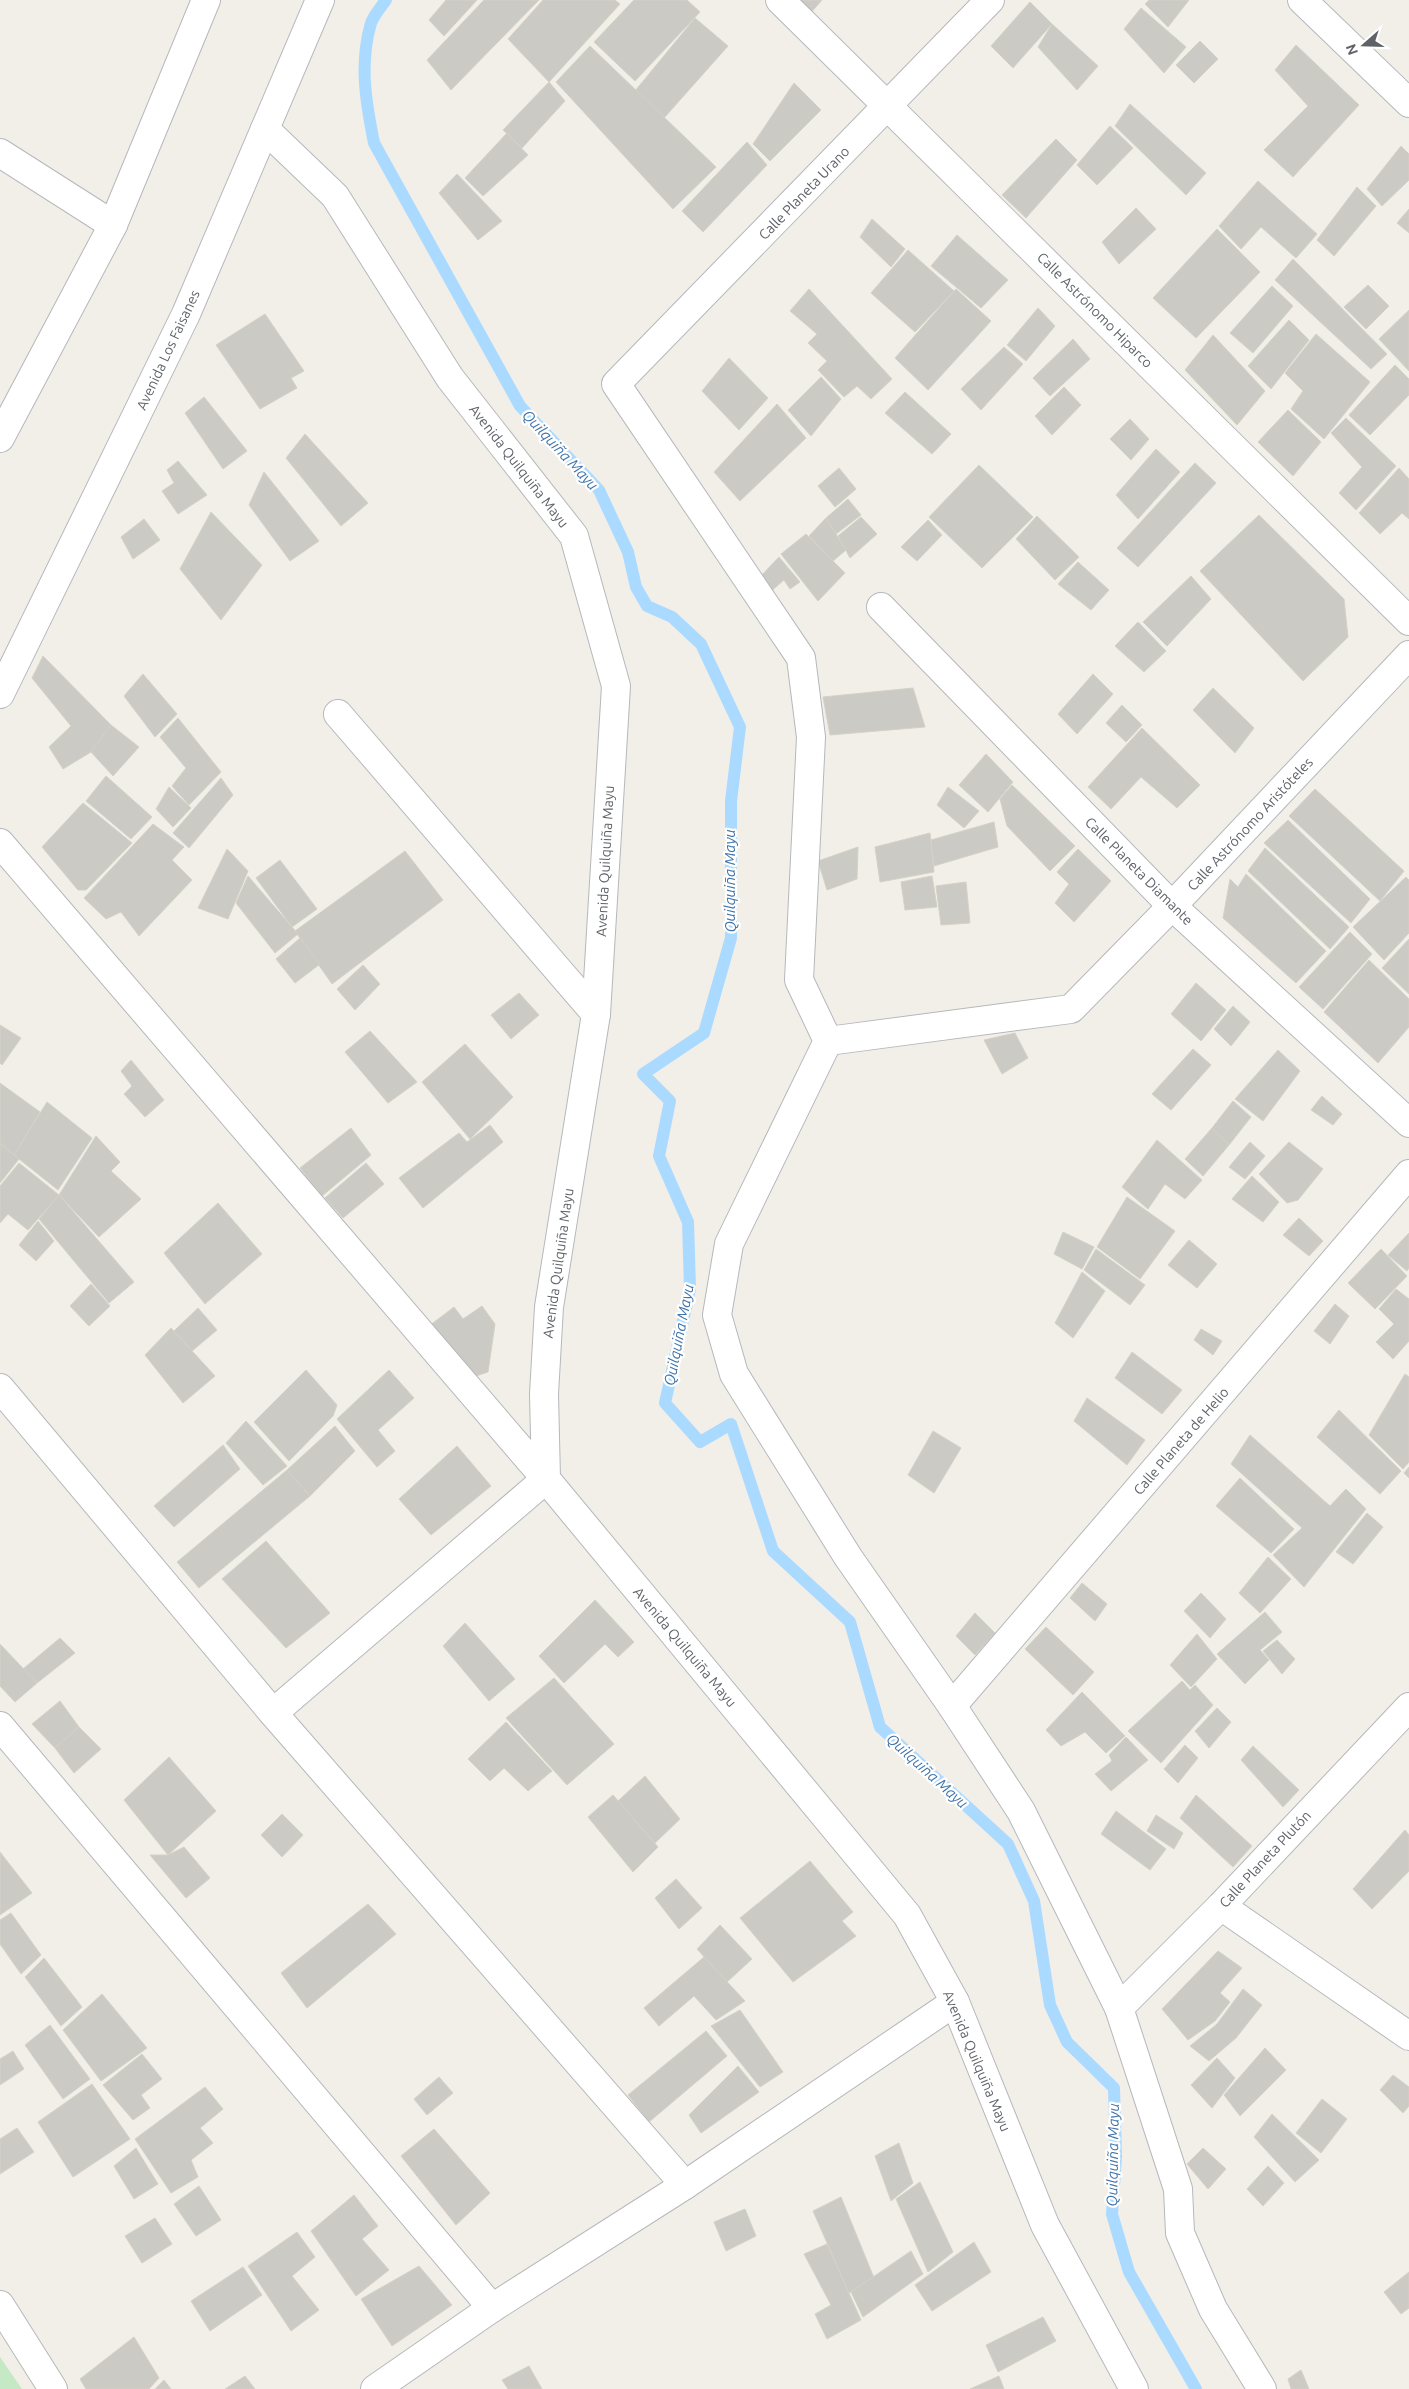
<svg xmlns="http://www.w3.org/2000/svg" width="1409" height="2389" font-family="Ubuntu,sans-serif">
  <rect width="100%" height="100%" fill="#f1efe8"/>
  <path fill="#c5e8c5" d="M0,2357L22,2389H0Z"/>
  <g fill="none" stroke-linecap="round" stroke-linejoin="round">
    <path stroke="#aadaff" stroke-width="12" d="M386,0C381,7 374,15 371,23C359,64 366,103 374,143L520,406L599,490L628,552L636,587L647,606L672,617L701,644L740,727L731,801V938L704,1033L643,1074L670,1101L659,1156L688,1222L690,1289L665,1403L700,1442L731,1424L773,1551L850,1622L880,1727L1008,1844L1034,1901L1050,2005L1067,2042L1114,2088L1116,2157L1112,2214L1129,2272L1196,2389"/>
  </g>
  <g fill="#cccac5" stroke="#d6d1c6">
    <path d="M446,0H477L444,36L429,20Z"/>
    <path d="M484,0H539L451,90L427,60Z"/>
    <path d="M543,0H615L620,4L549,82L508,39Z"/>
    <path d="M634,0H687L700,12L635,81L594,42Z"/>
    <path d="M794,0H822L809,15Z"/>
    <path d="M1149,0H1189L1168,27L1145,4Z"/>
    <path d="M1030,2L1052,24L1013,68L991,46Z"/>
    <path d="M1141,8L1186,47L1164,73L1124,29Z"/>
    <path d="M695,18L728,46L664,118L635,91Z"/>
    <path d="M1052,24L1098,66L1077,90L1038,47Z"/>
    <path d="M1200,41L1218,59L1194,83L1176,65Z"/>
    <path d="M1296,45L1359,105L1293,177L1264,150L1308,106L1275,70Z"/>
    <path d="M590,46L716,167L673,209L556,82Z"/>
    <path d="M549,82L565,101L522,148L503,130Z"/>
    <path d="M794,83L821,110L770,161L753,144Z"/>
    <path d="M1130,104L1206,173L1186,195L1115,126Z"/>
    <path d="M1110,126L1133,148L1097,185L1077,165Z"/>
    <path d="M507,133L528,155L483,196L465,178Z"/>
    <path d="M1056,139L1077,160L1026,218L1002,195Z"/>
    <path d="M747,142L767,165L703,232L682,211Z"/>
    <path d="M1401,146L1409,154V180L1382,206L1367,189Z"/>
    <path d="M457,174L502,221L478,240L439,193Z"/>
    <path d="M1258,181L1317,234L1296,258L1261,227L1241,249L1219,226Z"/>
    <path d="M1357,187L1376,206L1334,256L1317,240Z"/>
    <path d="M1136,208L1156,229L1119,264L1102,242Z"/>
    <path d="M1409,209V233L1397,223Z"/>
    <path d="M872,219L905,249L891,267L860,237Z"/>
    <path d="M1217,229L1260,272L1196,338L1153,298Z"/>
    <path d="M957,235L1008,280L981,308L931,266Z"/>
    <path d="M908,250L954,291L915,332L871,293Z"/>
    <path d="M1293,259L1387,354L1371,369L1275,280Z"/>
    <path d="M1368,285L1389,306L1366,329L1344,307Z"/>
    <path d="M1272,286L1293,306L1253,353L1230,333Z"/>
    <path d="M809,289L892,379L871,399L857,386L844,397L818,370L827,361L808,343L817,334L790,311Z"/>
    <path d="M956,289L991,321L928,390L895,358Z"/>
    <path d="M1038,308L1055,326L1026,361L1007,345Z"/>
    <path d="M1409,310V371L1379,339Z"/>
    <path d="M265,314L304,371L291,378L297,388L260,409L216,345Z"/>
    <path d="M1289,320L1309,340L1271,389L1248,366Z"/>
    <path d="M1316,334L1370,382L1324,439L1291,409L1303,391L1285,373Z"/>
    <path d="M1213,335L1265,391L1237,425L1185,370Z"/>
    <path d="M1073,339L1090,359L1050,396L1033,378Z"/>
    <path d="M1004,347L1023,364L981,410L961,389Z"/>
    <path d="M729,358L768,398L739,430L702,391Z"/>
    <path d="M1395,365L1409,379V395L1370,435L1349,415Z"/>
    <path d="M821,377L841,399L811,436L788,410Z"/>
    <path d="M1064,387L1081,405L1052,435L1035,416Z"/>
    <path d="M905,392L951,434L932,454L885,413Z"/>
    <path d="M204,397L247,451L223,469L185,413Z"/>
    <path d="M777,404L806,438L740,501L714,472Z"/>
    <path d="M1288,410L1321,442L1293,476L1258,442Z"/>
    <path d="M1346,418L1396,466L1356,510L1339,493L1362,467L1331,433Z"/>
    <path d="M1130,419L1149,439L1131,460L1110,439Z"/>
    <path d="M305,434L368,503L341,526L286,458Z"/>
    <path d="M1156,449L1180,472L1138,519L1116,495Z"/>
    <path d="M178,461L207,495L178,514L162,491L174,483L167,470Z"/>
    <path d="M1195,463L1216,483L1138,567L1117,548Z"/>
    <path d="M979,465L1033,517L982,568L929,517Z"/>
    <path d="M839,468L856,489L835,507L818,486Z"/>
    <path d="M1399,468L1409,479V519L1402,513L1380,534L1359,513Z"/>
    <path d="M264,472L319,541L290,561L249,505Z"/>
    <path d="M848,499L861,515L836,534L826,518Z"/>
    <path d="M211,512L262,565L221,620L180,569Z"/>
    <path d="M1259,515L1344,599L1348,637L1303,681L1200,571Z"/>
    <path d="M1037,516L1079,557L1055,580L1016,539Z"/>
    <path d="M861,517L877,534L850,558L838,536Z"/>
    <path d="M826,518L846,550L833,561L809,536Z"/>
    <path d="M144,519L160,540L133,559L121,537Z"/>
    <path d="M928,520L942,535L917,561L901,547Z"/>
    <path d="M806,534L845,573L818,601L781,554Z"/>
    <path d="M779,557L800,582L790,589L784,580L770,592L759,578Z"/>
    <path d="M1078,562L1109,590L1091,610L1058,584Z"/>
    <path d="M1191,576L1211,599L1167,646L1143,622Z"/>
    <path d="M1138,622L1166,651L1144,672L1115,646Z"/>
    <path d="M43,656L111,725L91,752L63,769L49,747L71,726L32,678Z"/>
    <path d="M143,674L177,714L155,737L124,696Z"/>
    <path d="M1093,674L1113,694L1077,734L1058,714Z"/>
    <path d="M913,688L925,727L830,735L823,697Z"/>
    <path d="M1213,688L1254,728L1235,753L1193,710Z"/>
    <path d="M1122,705L1142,725L1126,742L1106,723Z"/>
    <path d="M178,718L221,772L189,805L172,786L186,768L160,737Z"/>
    <path d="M111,725L139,747L113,776L91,752Z"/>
    <path d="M1142,728L1200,785L1177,808L1141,777L1111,809L1088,787Z"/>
    <path d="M986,754L1013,782L988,812L959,785Z"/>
    <path d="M106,776L152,817L131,839L86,801Z"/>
    <path d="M221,778L233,795L189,848L173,833Z"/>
    <path d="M1012,785L1075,846L1050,871L1007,826L1000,799Z"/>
    <path d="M169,787L191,808L173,827L156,809Z"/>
    <path d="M948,787L979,811L964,828L937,805Z"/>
    <path d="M1315,789L1404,871L1380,901L1289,816Z"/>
    <path d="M83,803L132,843L86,890H78L42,847Z"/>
    <path d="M1288,820L1370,899L1351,923L1264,843Z"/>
    <path d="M994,822L998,847L934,866L931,840Z"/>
    <path d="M153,824L184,847L172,860L192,880L139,936L121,912L106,919L84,898Z"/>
    <path d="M930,833L934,872L880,882L875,847Z"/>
    <path d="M858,847L857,879L827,890L818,861Z"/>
    <path d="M1265,848L1349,927L1330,949L1248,871Z"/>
    <path d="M227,849L248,871L228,919L198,908Z"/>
    <path d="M1078,849L1111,881L1074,922L1055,903L1069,884L1057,872Z"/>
    <path d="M405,851L443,900L332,984L295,931Z"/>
    <path d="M280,860L317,909L292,927L256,878Z"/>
    <path d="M1246,874L1326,951L1296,983L1223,918L1230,879L1238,887Z"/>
    <path d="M248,876L298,934L275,953L236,903Z"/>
    <path d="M932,876L937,907L905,910L901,882Z"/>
    <path d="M1406,877L1409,880V933L1384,960L1353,927Z"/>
    <path d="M966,882L970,923L941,925L936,886Z"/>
    <path d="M1350,932L1372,954L1323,1009L1299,987Z"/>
    <path d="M300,938L320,964L295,983L276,959Z"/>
    <path d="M1409,939V994L1382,968Z"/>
    <path d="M1369,960L1409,999V1027L1378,1063L1324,1012Z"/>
    <path d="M363,965L380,984L355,1010L337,989Z"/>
    <path d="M1196,983L1226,1010L1201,1041L1171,1014Z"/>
    <path d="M519,993L539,1015L511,1039L491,1015Z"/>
    <path d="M1233,1006L1250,1022L1231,1046L1214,1029Z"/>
    <path d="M0,1025L21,1038L2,1065L0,1063Z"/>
    <path d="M370,1031L417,1082L388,1103L345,1052Z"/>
    <path d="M1015,1033L1028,1058L1002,1074L984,1040Z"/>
    <path d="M465,1044L513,1097L470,1139L422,1082Z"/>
    <path d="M1193,1049L1211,1065L1171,1110L1152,1094Z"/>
    <path d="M1278,1050L1300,1071L1263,1121L1235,1099Z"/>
    <path d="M131,1060L164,1100L145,1117L124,1094L132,1086L121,1071Z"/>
    <path d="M0,1083L40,1112L14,1155L0,1143Z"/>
    <path d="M1322,1096L1342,1114L1333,1125L1311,1110Z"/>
    <path d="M1233,1101L1251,1117L1229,1145L1212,1128Z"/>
    <path d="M47,1102L92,1138L58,1190L14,1155Z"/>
    <path d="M490,1125L503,1142L423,1208L399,1178L459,1133L467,1142Z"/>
    <path d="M351,1128L371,1155L322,1196L300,1168Z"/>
    <path d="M1212,1128L1229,1145L1203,1176L1185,1159Z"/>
    <path d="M96,1136L120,1162L111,1171L141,1199L99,1237L59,1195Z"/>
    <path d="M1157,1140L1202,1180L1185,1199L1165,1184L1148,1209L1122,1187Z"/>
    <path d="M1250,1142L1265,1156L1245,1179L1229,1167Z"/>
    <path d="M1289,1142L1323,1169L1298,1200L1287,1203L1259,1174Z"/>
    <path d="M0,1143L19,1159L0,1183Z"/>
    <path d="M19,1163L59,1195L28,1230L8,1214L0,1223V1186Z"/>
    <path d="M366,1163L384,1184L343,1218L325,1198Z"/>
    <path d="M1252,1176L1279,1202L1263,1222L1232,1199Z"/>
    <path d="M59,1195L134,1282L109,1303L39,1219Z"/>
    <path d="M1127,1197L1175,1231L1140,1279L1097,1247Z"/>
    <path d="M218,1203L262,1254L205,1304L164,1253Z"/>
    <path d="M1299,1218L1323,1241L1309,1256L1283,1235Z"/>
    <path d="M38,1221L54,1241L36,1261L19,1245Z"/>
    <path d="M1063,1232L1094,1247L1082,1269L1054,1254Z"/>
    <path d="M1409,1233V1268L1407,1271L1388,1255Z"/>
    <path d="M1189,1240L1217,1264L1197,1288L1168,1265Z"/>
    <path d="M1096,1249L1145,1285L1130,1305L1084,1270Z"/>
    <path d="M1381,1249L1407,1276L1375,1309L1348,1283Z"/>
    <path d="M1082,1272L1105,1291L1073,1338L1055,1323Z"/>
    <path d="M91,1284L110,1306L89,1326L70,1306Z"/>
    <path d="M1396,1289L1409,1299V1341L1393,1359L1376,1342L1394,1324L1379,1309Z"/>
    <path d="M1335,1304L1349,1316L1330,1344L1314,1331Z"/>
    <path d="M482,1306L495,1324L488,1372L470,1378L425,1329L454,1307L463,1319Z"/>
    <path d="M198,1308L217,1330L192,1351L174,1331Z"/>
    <path d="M171,1328L215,1376L183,1403L145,1355Z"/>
    <path d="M1201,1329L1222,1341L1213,1355L1194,1340Z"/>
    <path d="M1132,1352L1182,1390L1162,1414L1115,1378Z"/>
    <path d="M306,1370L337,1405L333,1416L289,1461L254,1422Z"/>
    <path d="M389,1370L414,1398L378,1430L395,1451L377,1467L337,1419Z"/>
    <path d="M1405,1374L1409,1377V1462L1403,1469L1369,1435Z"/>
    <path d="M1087,1398L1145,1440L1127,1465L1074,1421Z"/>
    <path d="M1339,1410L1401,1471L1380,1494L1317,1437Z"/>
    <path d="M246,1421L287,1466L263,1485L226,1443Z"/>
    <path d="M335,1426L355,1451L310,1496L287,1470Z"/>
    <path d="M933,1431L961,1448L934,1493L908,1475Z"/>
    <path d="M1250,1435L1330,1506L1346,1489L1366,1509L1304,1587L1273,1555L1302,1528L1231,1464Z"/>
    <path d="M223,1445L240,1469L174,1527L154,1506Z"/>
    <path d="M457,1446L491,1486L431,1535L399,1499Z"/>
    <path d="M1409,1467V1478L1404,1473Z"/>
    <path d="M287,1470L310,1496L199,1588L177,1562Z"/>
    <path d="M1240,1478L1294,1529L1271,1553L1216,1506Z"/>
    <path d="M1367,1513L1383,1527L1353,1564L1336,1552Z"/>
    <path d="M266,1541L330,1613L286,1648L222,1579Z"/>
    <path d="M1268,1557L1291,1579L1260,1613L1239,1593Z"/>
    <path d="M1082,1583L1107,1604L1095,1621L1070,1598Z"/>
    <path d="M1201,1593L1226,1619L1210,1638L1184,1611Z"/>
    <path d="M595,1600L634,1642L618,1657L605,1644L564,1683L539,1656Z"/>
    <path d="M1265,1612L1282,1632L1260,1650L1269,1660L1245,1684L1217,1654Z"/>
    <path d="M975,1613L995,1633L975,1655L956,1636Z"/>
    <path d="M465,1623L515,1679L489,1701L443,1646Z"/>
    <path d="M1046,1627L1094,1672L1073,1695L1025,1649Z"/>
    <path d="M1197,1634L1217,1659L1191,1687L1170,1665Z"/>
    <path d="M60,1638L75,1653L37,1683L23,1669Z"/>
    <path d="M1277,1640L1295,1659L1282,1674L1263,1651Z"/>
    <path d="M0,1644L37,1683L15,1702L0,1686Z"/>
    <path d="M554,1678L614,1744L567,1785L506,1718Z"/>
    <path d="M1182,1681L1190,1690L1195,1685L1213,1705L1161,1763L1128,1731Z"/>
    <path d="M1082,1692L1125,1736L1106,1753L1085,1732L1061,1746L1046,1730Z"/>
    <path d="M60,1701L79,1727L55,1748L32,1724Z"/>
    <path d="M1217,1708L1231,1722L1209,1748L1195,1731Z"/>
    <path d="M506,1722L552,1771L528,1791L504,1768L490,1781L468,1759Z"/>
    <path d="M79,1727L101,1749L74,1773L55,1748Z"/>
    <path d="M1126,1737L1148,1760L1111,1791L1095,1774L1112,1761L1109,1755Z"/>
    <path d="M1185,1745L1198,1758L1178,1783L1164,1769Z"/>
    <path d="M1253,1746L1299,1790L1283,1807L1241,1760Z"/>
    <path d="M169,1757L216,1811L168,1855L124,1800Z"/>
    <path d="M645,1776L680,1819L655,1843L618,1801Z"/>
    <path d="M613,1795L658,1847L633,1872L588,1817Z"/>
    <path d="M1196,1795L1252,1846L1233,1867L1180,1818Z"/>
    <path d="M1116,1811L1166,1849L1150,1870L1101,1834Z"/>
    <path d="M282,1814L303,1835L282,1857L261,1835Z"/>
    <path d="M1156,1815L1183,1833L1174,1849L1147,1831Z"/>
    <path d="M1405,1830L1409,1835V1871L1372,1909L1353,1889Z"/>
    <path d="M184,1847L210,1878L186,1898L150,1855H168Z"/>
    <path d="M0,1852L32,1893L0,1915Z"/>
    <path d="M810,1861L853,1912L842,1921L856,1936L793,1982L740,1918Z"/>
    <path d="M676,1879L702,1908L679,1929L655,1898Z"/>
    <path d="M368,1904L396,1934L307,2008L281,1973Z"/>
    <path d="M11,1913L41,1955L21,1974L0,1944V1920Z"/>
    <path d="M720,1925L752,1959L727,1982L697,1949Z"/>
    <path d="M1218,1951L1242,1968L1220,1993L1230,2002L1215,2021L1188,2040L1162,2009Z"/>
    <path d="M704,1957L745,2001L716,2020L694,1996L659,2026L644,2008Z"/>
    <path d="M44,1958L82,2007L61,2026L25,1977Z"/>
    <path d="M1243,1989L1262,2005L1236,2038L1209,2061L1190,2046L1217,2024Z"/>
    <path d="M102,1994L147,2048L101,2081L63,2030Z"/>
    <path d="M740,2010L783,2072L760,2087L711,2026Z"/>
    <path d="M50,2025L90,2079L63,2099L25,2045Z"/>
    <path d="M706,2031L727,2056L649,2122L628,2095Z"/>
    <path d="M1265,2048L1286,2070L1240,2116L1224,2095Z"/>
    <path d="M13,2051L24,2069L0,2085V2059Z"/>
    <path d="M142,2054L162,2079L141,2095L150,2108L133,2120L103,2085Z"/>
    <path d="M1217,2058L1235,2078L1212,2108L1191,2085Z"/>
    <path d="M738,2066L759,2092L701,2133L689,2115Z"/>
    <path d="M1393,2075L1409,2087V2106L1403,2113L1380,2090Z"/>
    <path d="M439,2077L453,2093L427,2115L414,2099Z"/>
    <path d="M92,2084L130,2139L73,2177L38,2122Z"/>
    <path d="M205,2087L223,2109L200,2128L213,2143L191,2160L198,2177L171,2193L135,2139Z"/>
    <path d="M1322,2099L1347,2119L1321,2153L1296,2133Z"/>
    <path d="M1272,2114L1319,2160L1295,2182L1254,2137Z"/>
    <path d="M17,2128L34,2152L0,2174V2139Z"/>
    <path d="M434,2129L490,2193L456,2225L401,2156Z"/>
    <path d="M899,2143L913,2183L891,2201L875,2156Z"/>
    <path d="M136,2148L158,2184L134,2199L114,2166Z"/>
    <path d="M1203,2148L1226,2169L1208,2189L1187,2164Z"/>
    <path d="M1268,2166L1284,2183L1263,2206L1247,2189Z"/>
    <path d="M920,2182L953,2252L928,2272L896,2199Z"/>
    <path d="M199,2186L221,2220L196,2236L174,2204Z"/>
    <path d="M354,2195L378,2226L362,2239L389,2270L356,2296L311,2231Z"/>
    <path d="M841,2197L874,2278L849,2293L813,2211Z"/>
    <path d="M745,2209L756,2236L726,2251L714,2222Z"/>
    <path d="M155,2218L172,2244L142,2263L125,2236Z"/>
    <path d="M297,2232L315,2257L292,2276L319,2310L291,2331L248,2266Z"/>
    <path d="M974,2242L991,2272L932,2311L915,2285Z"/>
    <path d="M827,2244L861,2320L827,2339L815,2314L831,2305L804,2254Z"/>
    <path d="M911,2251L923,2274L863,2317L851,2292Z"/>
    <path d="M419,2266L452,2305L392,2346L361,2299Z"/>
    <path d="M243,2267L262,2295L210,2331L191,2301Z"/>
    <path d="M1409,2272V2308L1401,2314L1384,2292Z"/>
    <path d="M1043,2317L1056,2341L998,2372L986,2345Z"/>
    <path d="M134,2337L159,2378L149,2389H86L80,2379Z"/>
    <path d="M529,2366L542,2389H508L502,2380Z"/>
    <path d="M1301,2370L1309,2389H1291L1288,2379Z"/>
    <path d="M245,2376L255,2389H225Z"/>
    <path d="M999,2376L1004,2389H970Z"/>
    <path d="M164,2380L171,2389H155Z"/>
  </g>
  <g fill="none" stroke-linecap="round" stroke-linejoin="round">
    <g stroke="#b5b8bc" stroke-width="30">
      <g id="minor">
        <path d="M780,0L1409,621"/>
        <path d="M990,0L616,384L801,658L811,737L799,980L828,1041L729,1244L717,1315L734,1374L848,1557L952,1706L1021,1811L1119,2008L1178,2189L1180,2233L1213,2309L1262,2389"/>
        <path d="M1302,0L1409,103"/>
        <path d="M265,129L335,196L450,378L574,536L616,686L596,1014L549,1307L544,1394L546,1479"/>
        <path d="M0,153L113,225"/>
        <path d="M0,438L113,225L206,0"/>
        <path d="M881,607L1172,906L1409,1123"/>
        <path d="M0,694L186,314L320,0"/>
        <path d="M338,714L596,1014"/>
        <path d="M0,843L546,1479L907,1915L955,2002L1045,2225L1134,2389"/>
        <path d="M828,1041L1071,1009L1172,906L1409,655"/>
        <path d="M0,1388L273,1713L685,2185"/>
        <path d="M952,1706L1409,1174"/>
        <path d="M273,1713L546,1479"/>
        <path d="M0,1726L492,2308"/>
        <path d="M1221,1906L1409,2036"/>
        <path d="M1119,2008L1221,1906L1409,1707"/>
        <path d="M0,2305L53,2389"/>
        <path d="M375,2389L492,2308L685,2185L955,2002"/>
      </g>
    </g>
    <use href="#minor" stroke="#fff" stroke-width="28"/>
  </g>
  <g text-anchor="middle" stroke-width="4.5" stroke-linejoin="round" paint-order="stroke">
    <g font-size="14" fill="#5f6368" stroke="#fff">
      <text transform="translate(804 193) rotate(-46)" y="5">Calle Planeta Urano</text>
      <text transform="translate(1095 310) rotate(45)" y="5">Calle Astrónomo Hiparco</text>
      <text transform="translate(168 350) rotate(-65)" y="5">Avenida Los Faisanes</text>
      <text transform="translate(519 466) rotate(52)" y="5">Avenida Quilquiña Mayu</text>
      <text transform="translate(1250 824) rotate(-47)" y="5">Calle Astrónomo Aristóteles</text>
      <text transform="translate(605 861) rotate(-87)" y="5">Avenida Quilquiña Mayu</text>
      <text transform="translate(1139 871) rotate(45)" y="5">Calle Planeta Diamante</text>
      <text transform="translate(558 1263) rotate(-82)" y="5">Avenida Quilquiña Mayu</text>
      <text transform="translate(1181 1441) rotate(-49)" y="5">Calle Planeta de Helio</text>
      <text transform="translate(685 1647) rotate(50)" y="5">Avenida Quilquiña Mayu</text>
      <text transform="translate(1265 1859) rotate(-47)" y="5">Calle Planeta Plutón</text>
      <text transform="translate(977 2061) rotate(67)" y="5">Avenida Quilquiña Mayu</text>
    </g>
    <g font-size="15" font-style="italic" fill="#4174aa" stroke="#fff">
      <text transform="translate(560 450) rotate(47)" y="5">Quilquiña Mayu</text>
      <text transform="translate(730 881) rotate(-90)" y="5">Quilquiña Mayu</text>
      <text transform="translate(679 1335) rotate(-79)" y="5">Quilquiña Mayu</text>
      <text transform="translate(927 1771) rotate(42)" y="5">Quilquiña Mayu</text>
      <text transform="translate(1113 2155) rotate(-89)" y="5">Quilquiña Mayu</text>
    </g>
  </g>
  <g transform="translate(1364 45) rotate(250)" stroke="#ffffff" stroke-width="4" paint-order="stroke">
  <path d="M0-4L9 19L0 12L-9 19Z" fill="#5f6368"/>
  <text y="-8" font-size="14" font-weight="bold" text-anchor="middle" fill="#5f6368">N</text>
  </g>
</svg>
